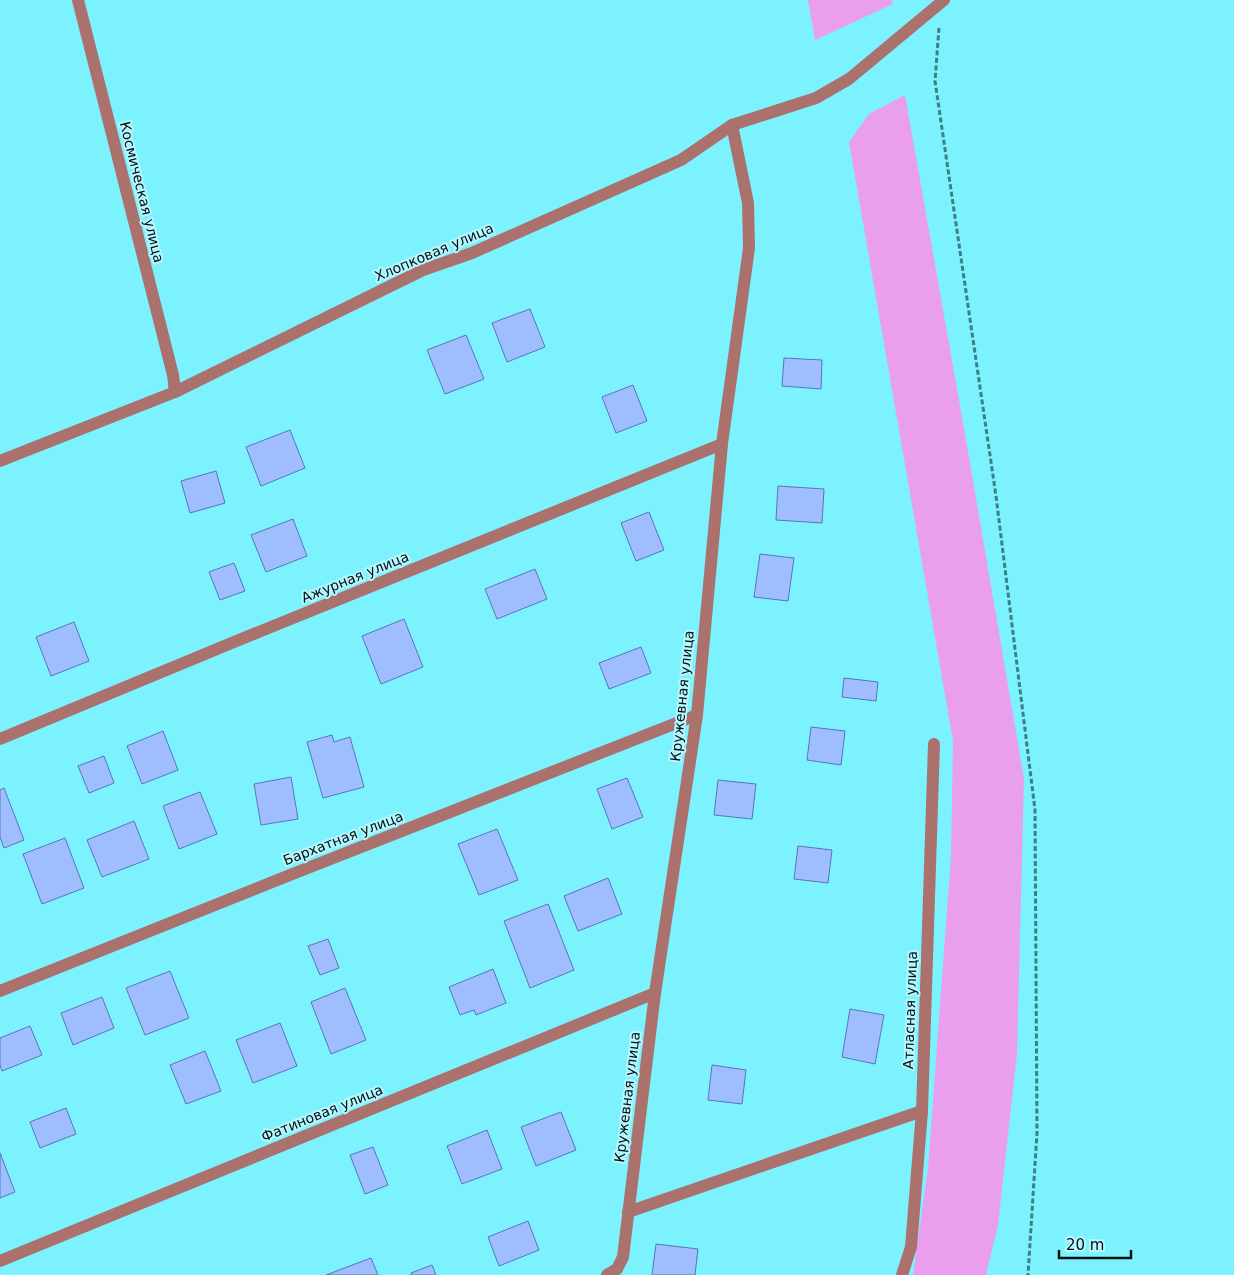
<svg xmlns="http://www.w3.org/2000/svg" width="1234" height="1275" font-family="'DejaVu Sans',sans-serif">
  <rect width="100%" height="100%" fill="#7cf2ff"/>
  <g fill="#ea9fee">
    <path d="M808,0H892L893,4L815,40Z"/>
    <path d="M905,95L965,434L1024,779L1017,1054L998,1225L986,1275H913L928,1168L951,856L953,741L849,142L869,114Z"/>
  </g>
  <g fill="#9fbeff" stroke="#5875b7">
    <path d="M530,309L545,347L507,362L492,323Z"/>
    <path d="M466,335L484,379L445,394L427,350Z"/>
    <path d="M784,358L822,360L821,389L782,386Z"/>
    <path d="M633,385L647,421L616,433L602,397Z"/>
    <path d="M290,430L305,468L261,486L246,447Z"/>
    <path d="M216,471L225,503L190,513L181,481Z"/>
    <path d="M778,486L824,489L822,523L776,520Z"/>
    <path d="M649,512L664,550L636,561L621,523Z"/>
    <path d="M293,519L307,556L266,572L251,535Z"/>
    <path d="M760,554L794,558L788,601L754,597Z"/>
    <path d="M234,563L245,591L220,600L209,572Z"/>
    <path d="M535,569L547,599L497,619L485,589Z"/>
    <path d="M404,619L423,667L381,684L362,636Z"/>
    <path d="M74,622L89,661L51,676L36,637Z"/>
    <path d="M641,647L651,673L609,689L599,663Z"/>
    <path d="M844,678L878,682L876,701L842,697Z"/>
    <path d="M811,727L845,731L841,765L807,760Z"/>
    <path d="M163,731L178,770L142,784L127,746Z"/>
    <path d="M332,735L334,742L350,737L364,787L323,798L307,742Z"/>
    <path d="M104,756L114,783L89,793L78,766Z"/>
    <path d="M291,777L298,819L261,825L254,784Z"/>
    <path d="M627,778L643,817L612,829L597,789Z"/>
    <path d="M718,780L756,784L752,819L714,815Z"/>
    <path d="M4,788L24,840L4,848L0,837V790Z"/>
    <path d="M200,792L217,834L179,849L163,806Z"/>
    <path d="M134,821L149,859L102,877L87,840Z"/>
    <path d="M497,829L518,880L479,895L458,844Z"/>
    <path d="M65,838L84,888L42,904L23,854Z"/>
    <path d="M798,846L832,850L828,883L794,879Z"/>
    <path d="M608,878L622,914L578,931L564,896Z"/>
    <path d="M548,904L574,970L530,988L504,921Z"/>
    <path d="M328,939L339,968L320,975L308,946Z"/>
    <path d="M493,969L506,1003L476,1015L474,1010L460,1015L449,987Z"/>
    <path d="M170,971L189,1018L145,1035L126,988Z"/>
    <path d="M345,988L366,1040L331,1054L311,1002Z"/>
    <path d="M102,997L114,1028L73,1045L61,1013Z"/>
    <path d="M850,1009L884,1015L875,1064L842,1057Z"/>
    <path d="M280,1023L297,1066L253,1083L236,1040Z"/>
    <path d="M30,1026L42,1055L2,1071L0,1065V1038Z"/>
    <path d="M205,1051L221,1091L186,1104L170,1065Z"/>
    <path d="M712,1065L746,1070L742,1104L708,1100Z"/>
    <path d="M66,1108L76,1134L40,1148L30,1122Z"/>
    <path d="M561,1112L576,1150L536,1166L521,1127Z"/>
    <path d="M487,1130L502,1169L462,1184L447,1146Z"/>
    <path d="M373,1147L388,1185L365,1194L350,1155Z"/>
    <path d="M0,1153L15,1192L0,1198Z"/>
    <path d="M528,1221L539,1250L499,1266L488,1237Z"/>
    <path d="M656,1244L698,1249L695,1275H652Z"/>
    <path d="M371,1258L378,1275H326Z"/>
    <path d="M432,1265L436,1275H411V1273Z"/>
  </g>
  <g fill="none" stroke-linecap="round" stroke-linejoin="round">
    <path stroke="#3d7f86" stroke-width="3" stroke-dasharray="5 2.5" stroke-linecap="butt" d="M939,28L935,81L996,496L1035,810L1037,1133L1028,1275"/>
    <g stroke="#ab716c" stroke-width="12">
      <path d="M78,0L173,375L175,392"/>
      <path d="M0,461L175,392L423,270L472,253L681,160L732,125L816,98L849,79L944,0"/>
      <path d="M0,739L234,642L722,444"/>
      <path d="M0,991L295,873L697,715"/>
      <path d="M628,1212L922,1111"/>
      <path d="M0,1261L655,993"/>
      <path d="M607,1275L617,1269L623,1257L655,993L697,715L722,444L749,248L748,203L732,125"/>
      <path d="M902,1275L911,1247L922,1111L934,744"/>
    </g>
  </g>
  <g text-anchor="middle" stroke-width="4" stroke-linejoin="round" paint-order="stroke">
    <g font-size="14" fill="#001012" stroke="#b7f7ff">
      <text transform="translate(142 192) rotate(76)" y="5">Космическая улица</text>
      <text transform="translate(434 252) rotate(-23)" y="5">Хлопковая улица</text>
      <text transform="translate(355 577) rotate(-22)" y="5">Ажурная улица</text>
      <text transform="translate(682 696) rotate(-84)" y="5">Кружевная улица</text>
      <text transform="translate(343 838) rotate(-21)" y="5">Бархатная улица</text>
      <text transform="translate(910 1010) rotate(-88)" y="5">Атласная улица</text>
      <text transform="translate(627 1097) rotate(-83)" y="5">Кружевная улица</text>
      <text transform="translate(322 1113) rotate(-22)" y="5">Фатиновая улица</text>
    </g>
  </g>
  <path d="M1059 1250v8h72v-8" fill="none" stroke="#001012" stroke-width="2.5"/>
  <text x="1066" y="1250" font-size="15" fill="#001012" stroke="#b7f7ff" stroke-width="4" paint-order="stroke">20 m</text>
</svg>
